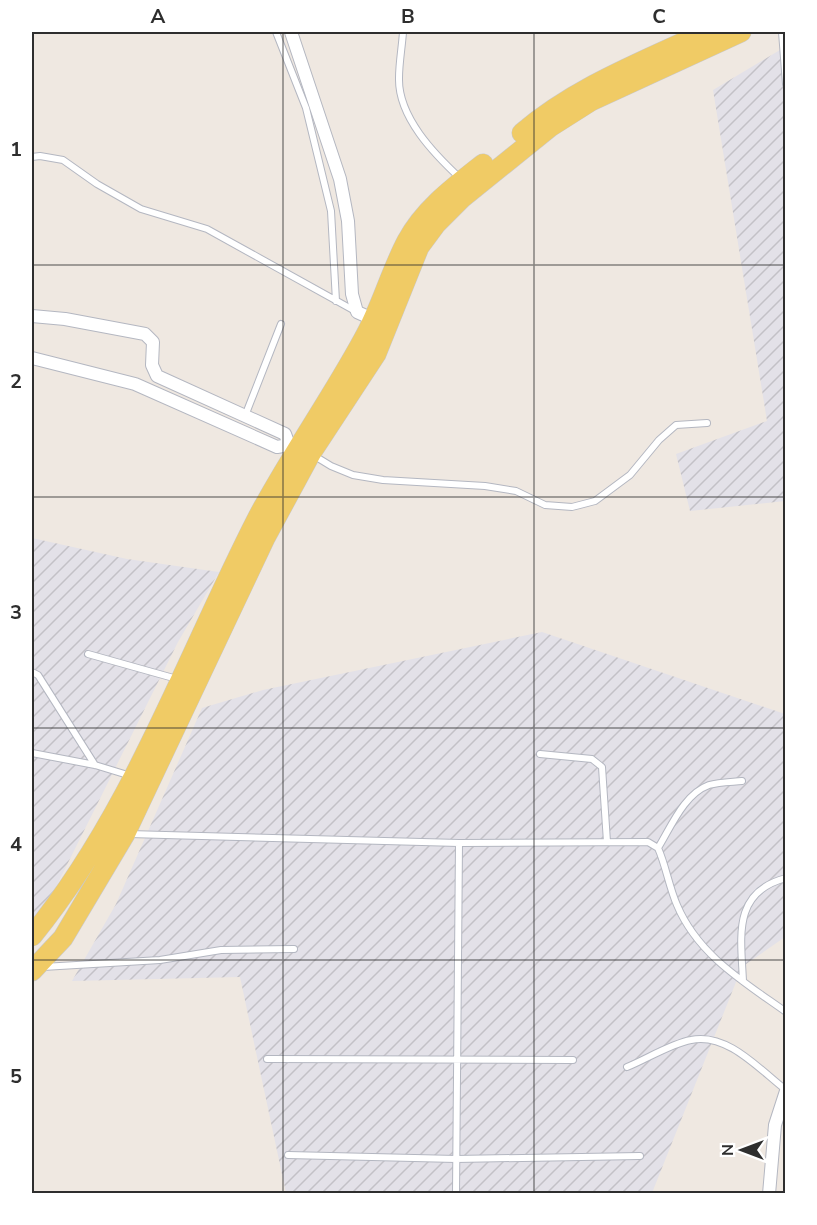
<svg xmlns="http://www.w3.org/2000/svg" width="817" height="1225" font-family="'Nunito Sans',sans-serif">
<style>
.industrial{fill:url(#industrial-furrows)}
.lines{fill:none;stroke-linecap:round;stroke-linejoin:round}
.service-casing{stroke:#b4b7c1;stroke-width:8}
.minor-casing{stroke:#b4b7c1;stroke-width:14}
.primary-casing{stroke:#c9c9c9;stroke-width:21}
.service{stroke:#fff;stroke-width:6}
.minor{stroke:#fff;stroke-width:12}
.primary{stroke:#f0cb65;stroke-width:20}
.grid{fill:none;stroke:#2e2e2e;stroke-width:1.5;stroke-opacity:0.55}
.neatline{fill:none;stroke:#2e2e2e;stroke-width:2}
.grid-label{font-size:20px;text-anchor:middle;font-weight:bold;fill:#2e2e2e}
</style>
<defs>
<pattern id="industrial-furrows" width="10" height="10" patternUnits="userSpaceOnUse" patternTransform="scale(1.5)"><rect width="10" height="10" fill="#e3e1e8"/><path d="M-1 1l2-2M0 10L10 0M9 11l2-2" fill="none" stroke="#c3c1c7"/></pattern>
</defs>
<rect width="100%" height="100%" fill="#efe8e1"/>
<!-- industrial -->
<path class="industrial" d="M785,47V501L690,511L676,454L767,421L713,90Z
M32,538L127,559L219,572L178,642L45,909L32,922Z
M542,632L785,714V937L742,967L652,1193H286L240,977L72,981L116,904L202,708L263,690Z"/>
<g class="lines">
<!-- service casing -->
<g class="service-casing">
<path id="service" d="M276,32L306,108L331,211L336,301
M403,32C402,47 399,63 399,78C398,117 434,154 461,179
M782,32L786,84
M32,157L40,156L63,160L97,184L141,209L207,229L355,311
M245,416L281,324
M313,455L331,466L353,475L383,480L485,486L516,491L545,505L572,507L595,501L630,475L659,440L676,425L707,423
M88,654L177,679
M32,672L38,675L95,765
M32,753L95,765L131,776
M540,754L592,759L602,767L607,842
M129,834L459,843L648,842L658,848C666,866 669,887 677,905C698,955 744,982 786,1012
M658,848C671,827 684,794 709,785C719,782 732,782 742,781
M43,967L160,960L221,950L294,949
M743,981C741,937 732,892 786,878
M267,1059L573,1060
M627,1067C647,1059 670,1044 691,1040C727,1032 760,1070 786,1090
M288,1155L456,1159L640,1156
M456,1194L459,843"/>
</g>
<!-- minor casing -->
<g class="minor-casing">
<path id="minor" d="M291,32L340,179L348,221L352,294L357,312L377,321
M32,316L65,319L145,334L153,342L152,365L157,376L285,434L289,445
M32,358L135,384L277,447L289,445L295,447
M769,1194L775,1125L786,1091"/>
</g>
<!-- primary casing -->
<g class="primary-casing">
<path id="primary" d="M522,133C576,87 642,62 706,32
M32,936C133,812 185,660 257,519C289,458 330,401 363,340C381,309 390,273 407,241C424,209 455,186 483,164
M32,971L63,938L125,834L265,538L311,453L376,354L419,247L436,224L462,198L550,127L591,101L741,32"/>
</g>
<!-- service -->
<use href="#service" class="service"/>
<!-- minor -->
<use href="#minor" class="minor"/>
<!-- primary -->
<use href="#primary" class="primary"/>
</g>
<!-- grid -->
<path class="grid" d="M283,32V1194M534,32V1194M32,265H786M32,497H786M32,728H786M32,960H786"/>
<!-- border -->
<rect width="817" height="1225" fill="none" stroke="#ffffff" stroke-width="66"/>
<!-- north arrow -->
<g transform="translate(742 1150) rotate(270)" stroke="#ffffff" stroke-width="4.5" paint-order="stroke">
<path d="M0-4.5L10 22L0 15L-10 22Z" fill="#2e2e2e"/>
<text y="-9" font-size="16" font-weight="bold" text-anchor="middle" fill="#2e2e2e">N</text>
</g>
<rect x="33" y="33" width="751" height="1159" class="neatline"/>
<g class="grid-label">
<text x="158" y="23">A</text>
<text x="408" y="23">B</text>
<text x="659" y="23">C</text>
<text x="16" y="156">1</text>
<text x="16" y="388">2</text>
<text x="16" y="619">3</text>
<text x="16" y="851">4</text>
<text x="16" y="1083">5</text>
</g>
</svg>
